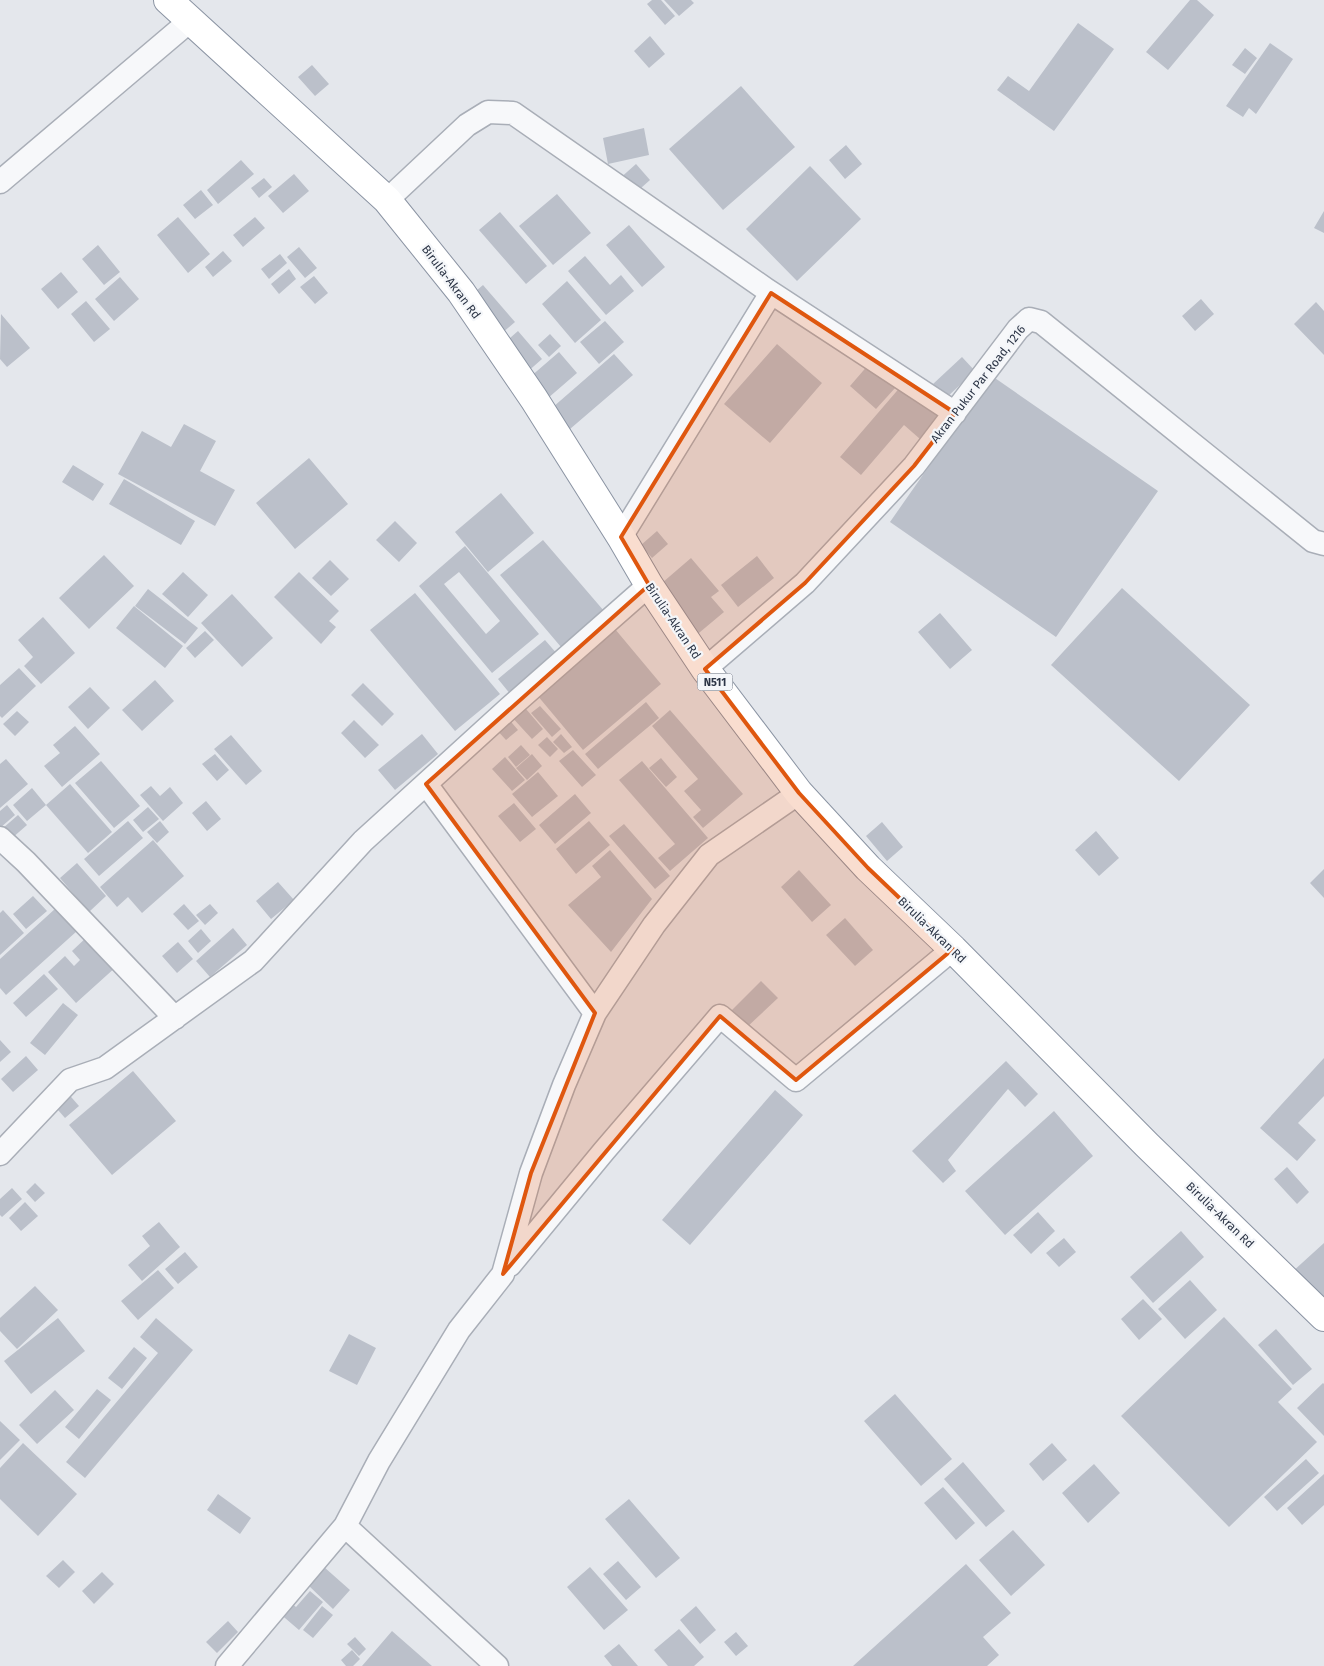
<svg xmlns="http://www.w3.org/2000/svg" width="1324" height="1666" font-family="'Fira Sans',sans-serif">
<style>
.building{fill:#bbc0ca;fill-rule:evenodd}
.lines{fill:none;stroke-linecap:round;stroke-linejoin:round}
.street-casing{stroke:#a9aeb7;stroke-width:25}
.highway-casing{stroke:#8b94a3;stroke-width:30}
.street{stroke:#f7f8fa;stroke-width:22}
.highway{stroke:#fff;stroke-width:28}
.marked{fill:#df570f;fill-opacity:0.2;stroke:#df570f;stroke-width:4;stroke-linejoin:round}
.labels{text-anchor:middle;stroke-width:4.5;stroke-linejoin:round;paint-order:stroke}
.shield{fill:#f4f6f9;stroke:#676e7b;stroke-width:1}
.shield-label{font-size:11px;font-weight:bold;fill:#2b3445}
.street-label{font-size:12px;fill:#2b3445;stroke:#f4f6f9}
</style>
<rect width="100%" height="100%" fill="#e4e7ec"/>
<!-- building -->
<path class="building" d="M652,0H661L675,16L665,25L647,4Z
M664,0H691L694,3L679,16Z
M1190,0H1197L1214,15L1168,70L1146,52Z
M1078,23L1114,49L1054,131L997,90L1008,76L1029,91Z
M650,36L665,54L649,68L634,51Z
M1270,43L1293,59L1256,114L1249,108L1243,117L1226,106Z
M1245,48L1257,58L1245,74L1232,65Z
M312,65L329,84L315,96L298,77Z
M741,86L795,147L723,210L669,149Z
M644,128L649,155L608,164L603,138Z
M846,145L862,164L845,179L829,160Z
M241,160L254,174L218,204L207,190Z
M636,164L650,180L632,196L618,180Z
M810,166L861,219L797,281L746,229Z
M294,174L309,191L283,213L268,196Z
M264,178L272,187L259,198L251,188Z
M201,190L213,205L195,219L183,205Z
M557,194L591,233L553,265L519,226Z
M1324,211V233L1314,228Z
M500,212L547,266L526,284L479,230Z
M178,217L210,254L188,273L157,235Z
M255,217L265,228L243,247L233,235Z
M629,225L665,267L642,287L606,245Z
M98,245L120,272L104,285L82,259Z
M299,247L317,268L305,278L287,257Z
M223,251L232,261L213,277L205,267Z
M280,254L287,263L269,279L261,269Z
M585,256L610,285L621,275L634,291L606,315L568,271Z
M289,269L296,279L279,294L271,284Z
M61,272L78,292L58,309L41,289Z
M314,276L328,293L315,304L300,287Z
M120,277L139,299L114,321L95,299Z
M567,281L601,320L575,343L542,304Z
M483,285L515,322L494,340L462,303Z
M1201,299L1214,314L1195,331L1182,316Z
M86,301L110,329L94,342L71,314Z
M1316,302L1324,311V355L1294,324Z
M1,314L30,348L7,367L0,359Z
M605,321L624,342L599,364L580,342Z
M518,331L542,359L517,381L493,353Z
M550,334L561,346L549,357L538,345Z
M777,344L822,383L770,443L724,404Z
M559,352L577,373L533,411L515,390Z
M614,354L633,375L563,435L545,414Z
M962,357L975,371L946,398L933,384Z
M869,364L896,387L876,409L850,386Z
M992,376L1158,491L1056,637L890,522Z
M902,385L939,417L920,439L904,425L861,475L840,457Z
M184,424L216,441L200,471L235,490L215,526L118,474L142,431L171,447Z
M309,458L348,504L295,549L256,503Z
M73,465L104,484L93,501L62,482Z
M124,479L195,521L181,545L109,504Z
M501,493L534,533L488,572L455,532Z
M395,521L417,543L399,562L376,540Z
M657,531L668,544L652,558L641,545Z
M543,540L604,611L561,647L500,575Z
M465,546L539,634L492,673L419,586ZM459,572L500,621L486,634L444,584Z
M104,555L134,586L89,629L59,598Z
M757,556L774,578L738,607L721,585Z
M691,558L719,591L711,597L724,612L681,648L641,601Z
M330,560L349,579L331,596L312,578Z
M183,572L208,595L188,617L162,594Z
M299,572L339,611L329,621L336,627L321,644L274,597Z
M1122,588L1250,705L1179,781L1051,665Z
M148,589L198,628L185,644L135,606Z
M415,593L500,694L455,731L370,630Z
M232,594L273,638L242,667L201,623Z
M134,606L183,646L165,668L116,628Z
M940,613L972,650L950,669L918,632Z
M43,617L75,653L41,684L24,666L33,657L18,640Z
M615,629L661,684L583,750L537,695Z
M205,631L214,640L195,658L186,648Z
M545,640L558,655L511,695L498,679Z
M19,668L36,686L2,718L0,716V685Z
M155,680L174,701L142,731L122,710Z
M363,683L394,714L382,726L351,695Z
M90,687L110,708L88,729L68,707Z
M646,702L659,718L598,769L585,754Z
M521,703L543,729L532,739L509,714Z
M540,706L561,729L552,737L531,713Z
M670,710L743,794L703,828L693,817L701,810L684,791L698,779L652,726Z
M17,711L29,722L15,736L3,724Z
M507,717L518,730L506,740L495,728Z
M354,720L379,745L365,758L341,733Z
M75,726L100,754L62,787L44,766L60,753L53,745Z
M422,734L438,754L395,790L378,770Z
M561,734L572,747L564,753L553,742Z
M231,735L262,771L246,785L214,749Z
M547,737L558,749L550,757L538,745Z
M521,745L530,755L516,767L508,757Z
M573,750L596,775L582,787L559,761Z
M215,754L229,770L217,781L202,764Z
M532,754L542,766L527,780L516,768Z
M505,757L525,780L512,791L492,769Z
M661,758L677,777L666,787L649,768Z
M6,759L28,784L0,808V764Z
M101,761L140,806L114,828L75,783Z
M642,761L708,838L670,871L658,858L675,844L619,780Z
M538,772L558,796L532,817L512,794Z
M70,784L112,832L88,853L46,805Z
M151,786L160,796L170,787L183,803L163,821L140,795Z
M32,788L46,805L27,821L13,805Z
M575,794L591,813L555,844L539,825Z
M206,801L221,819L207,831L192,813Z
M514,803L536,829L520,842L498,816Z
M7,805L15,815L0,828V811Z
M148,807L159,819L143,832L133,820Z
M18,815L27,825L11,839L2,829Z
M128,821L143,838L99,876L84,859Z
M160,821L169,832L157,843L147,832Z
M589,821L610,845L576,874L556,849Z
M882,822L903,847L887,861L866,836Z
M624,824L670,876L655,889L609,836Z
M1096,831L1119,858L1099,876L1075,850Z
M153,840L184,876L142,913L128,897L117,907L100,887Z
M610,850L652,899L611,952L568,905L601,877L592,866Z
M77,863L106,896L89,912L60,878Z
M1324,869V898L1310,883Z
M799,870L831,905L812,922L781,887Z
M278,882L294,900L271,919L256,901Z
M33,896L47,911L26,929L13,914Z
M184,904L199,921L188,930L173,914Z
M210,904L218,913L205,925L196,915Z
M56,908L77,931L6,995L0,988V959Z
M3,910L24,933L0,955V913Z
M845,918L873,950L855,966L826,935Z
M233,928L247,945L210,977L196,961Z
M201,929L211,941L198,953L188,941Z
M89,935L117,966L76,1003L48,972L65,956L74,966L80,960L72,951Z
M178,942L193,959L177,973L162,956Z
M44,974L58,989L26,1017L13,1003Z
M761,981L778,998L745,1029L729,1013Z
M63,1003L78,1015L45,1055L30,1043Z
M0,1040L11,1052L0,1062Z
M26,1056L38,1070L13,1092L1,1079Z
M1324,1058V1096L1298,1123L1316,1140L1297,1161L1260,1128Z
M1006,1061L1038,1094L1025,1107L1008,1089L948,1160L956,1171L943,1183L912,1151Z
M133,1071L176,1121L112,1175L69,1125Z
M65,1090L79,1106L65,1118L51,1102Z
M775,1090L803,1115L690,1245L662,1220Z
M1054,1111L1093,1156L1005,1235L965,1191Z
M1287,1167L1309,1192L1297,1204L1274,1179Z
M35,1183L45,1193L35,1202L26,1192Z
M12,1188L22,1199L2,1217L0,1215V1199Z
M25,1202L38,1216L21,1231L9,1218Z
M1038,1212L1055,1231L1031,1254L1013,1235Z
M159,1222L180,1247L142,1281L128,1265L150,1246L142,1236Z
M1181,1231L1204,1257L1153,1303L1130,1277Z
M1064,1238L1076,1252L1059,1267L1046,1253Z
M1324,1243V1310L1291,1273Z
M185,1252L198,1267L178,1284L165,1269Z
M158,1270L174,1288L138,1320L121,1301Z
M1190,1280L1217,1310L1185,1339L1158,1309Z
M35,1286L58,1310L17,1349L0,1331V1318Z
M1143,1299L1162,1319L1139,1340L1121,1319Z
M1224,1317L1292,1389L1278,1402L1317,1442L1229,1527L1121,1416Z
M58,1318L85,1351L31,1394L4,1361Z
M156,1318L193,1350L85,1478L66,1462L158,1353L140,1337Z
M1276,1329L1312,1369L1293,1385L1258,1345Z
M349,1334L376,1348L357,1385L329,1371Z
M134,1347L147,1358L122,1389L108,1378Z
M1323,1383L1324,1384V1436L1297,1408Z
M97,1389L111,1400L79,1439L65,1427Z
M55,1390L74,1410L37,1444L19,1425Z
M895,1394L952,1459L921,1486L864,1421Z
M0,1421L20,1440L0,1460Z
M23,1443L77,1494L38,1536L0,1499V1468Z
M1052,1443L1067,1460L1043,1481L1029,1464Z
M1306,1459L1319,1473L1277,1511L1264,1497Z
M963,1462L1005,1511L986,1527L944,1479Z
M1094,1464L1120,1493L1088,1523L1062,1493Z
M1324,1474V1505L1302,1525L1287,1508Z
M943,1487L975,1523L956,1540L924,1503Z
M218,1494L251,1518L240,1534L207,1510Z
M629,1499L680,1558L656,1578L605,1519Z
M1013,1530L1045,1565L1011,1596L979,1560Z
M63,1560L75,1572L59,1588L46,1576Z
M618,1561L641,1587L626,1600L603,1574Z
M966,1564L1011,1613L983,1637L999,1655L987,1666H853Z
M324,1567L350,1590L333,1609L308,1585Z
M590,1567L628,1610L604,1630L567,1587Z
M102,1572L114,1584L94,1604L82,1591Z
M310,1591L323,1602L299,1630L278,1612L288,1600L296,1607Z
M322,1606L333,1615L313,1638L303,1630Z
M696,1606L716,1630L700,1644L680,1620Z
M228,1621L238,1632L217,1653L206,1642Z
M679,1629L704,1657L694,1666H668L654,1650Z
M392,1631L432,1666H362Z
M736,1632L748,1646L736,1656L724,1642Z
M355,1637L366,1649L359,1656L347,1644Z
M619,1644L638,1666H612L604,1656Z
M352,1650L360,1659L353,1666H346L341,1660Z"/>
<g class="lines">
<!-- street casing -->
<g class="street-casing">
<path id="street" d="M0,182L191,20
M387,200L467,125L488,112L513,113L767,290L955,413
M621,537L771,293
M705,669L805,583L914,466L1018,329L1029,319L1041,322L1313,541L1324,544
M426,784L595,1013
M0,838L26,862L175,1018
M0,1154L70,1080L105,1068L253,961L363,841L508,709L649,585
M510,1265L604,1151L720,1016L796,1080L953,949
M345,1526L497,1666
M227,1666L345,1526L379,1461L459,1330L503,1274L531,1173L564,1085L595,1013L654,925L709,855L799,793"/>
</g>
<!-- highway casing -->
<g class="highway-casing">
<path id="highway" d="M168,0L387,200L461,292L534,399L621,537L649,585L705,669L799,793L868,868L953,949L1147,1145L1324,1317"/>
</g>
<!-- street -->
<use href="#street" class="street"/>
<!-- highway -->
<use href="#highway" class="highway"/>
</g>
<!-- marked area -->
<path class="marked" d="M771,293L955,413L914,466L805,583L705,669L799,793L868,868L953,949L796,1080L720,1016L503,1274L531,1173L595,1013L426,784L649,585L621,537Z"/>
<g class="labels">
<!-- shield labels -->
<rect class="shield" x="697.5" y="673.5" width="35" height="17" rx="4"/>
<g class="shield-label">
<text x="715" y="686">N511</text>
</g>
<!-- street labels -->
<g class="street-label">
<text transform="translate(451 282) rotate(53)" y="4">Birulia-Akran Rd</text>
<text transform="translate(978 384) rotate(-52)" y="4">Akran Pukur Par Road, 1216</text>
<text transform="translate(673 621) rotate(56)" y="4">Birulia-Akran Rd</text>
<text transform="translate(932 930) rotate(44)" y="4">Birulia-Akran Rd</text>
<text transform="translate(1220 1215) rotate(44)" y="4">Birulia-Akran Rd</text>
</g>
</g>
</svg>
